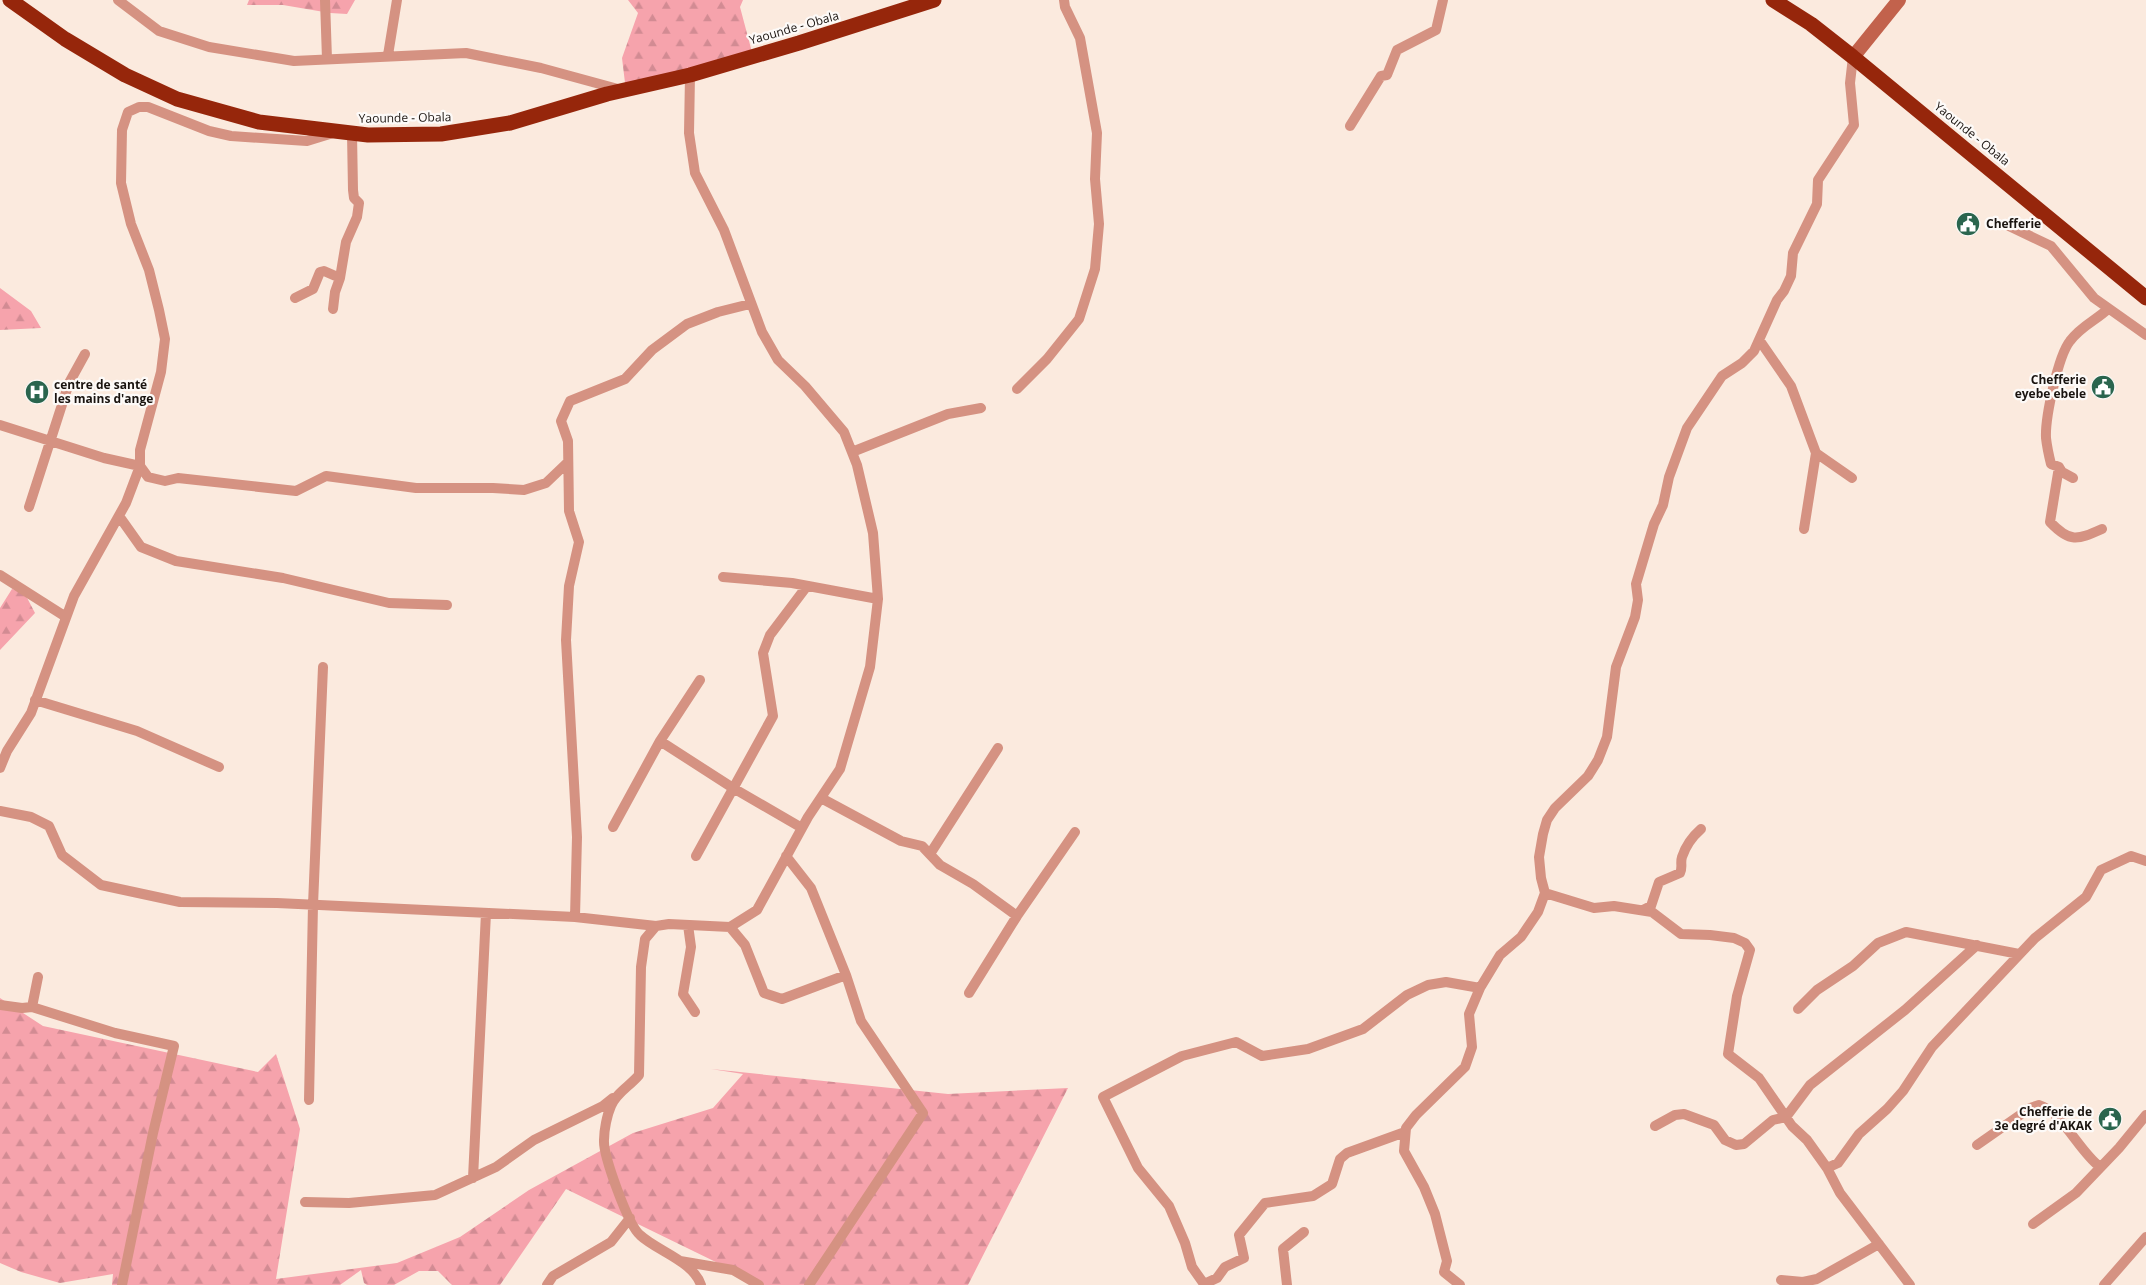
<svg xmlns="http://www.w3.org/2000/svg" width="2146" height="1285" font-family="'Open Sans',sans-serif">
<style>
.forest{fill:url(#forest-firs)}
.lines{fill:none;stroke-linecap:round;stroke-linejoin:round}
.street{stroke:#d59282;stroke-width:10}
.secondary{stroke:#c2624c;stroke-width:14}
.highway{stroke:#96260b;stroke-width:15}
.labels{text-anchor:middle;stroke-width:4.5;stroke-linejoin:round;paint-order:stroke}
.street-label{font-size:12px;fill:#1a1410;stroke:#fdfaf8}
.poi-label{font-size:12px;font-weight:bold;fill:#1a1410;stroke:#fdfaf8;text-anchor:start}
</style>
<defs>
<pattern id="forest-firs" width="22" height="20" patternUnits="userSpaceOnUse" patternTransform="scale(1.25)"><rect width="22" height="20" fill="#f6a3ac"/><path d="M5 1l3.5 6h-7zM16 11l3.5 6h-7z" fill="#d28b93"/></pattern>
</defs>
<rect width="100%" height="100%" fill="#fbeade"/>
<!-- forest -->
<path class="forest" d="M249,0H355L347,14L330,13L283,5H247Z
M628,0H743L740,7L753,56L626,91L622,58L638,13Z
M0,288L31,311L41,328L0,330Z
M12,589L24,592L35,613L0,650V608Z
M0,998L43,1026L258,1072L276,1054L300,1129L276,1279L397,1263L460,1237L529,1190L633,1133L713,1108L743,1074L711,1069L948,1094L1068,1088L968,1285H763L566,1189L500,1285H452L438,1271H419L394,1285H367L364,1283L361,1270L340,1285H112L113,1274L60,1283L21,1272L0,1263Z"/>
<g class="lines">
<!-- street -->
<path class="street" d="M118,0L159,31L209,47L294,61L466,53L541,68L618,89
M325,0L327,59
M388,55L397,0
M690,75L689,133L695,173L724,230L762,332L778,360L805,386L844,432L857,465L873,533L878,599L870,667L840,769L808,817L757,910L730,927L669,924L656,926L645,939L641,967L639,1075C630,1086 616,1093 611,1106C607,1115 604,1130 604,1140C603,1155 628,1225 640,1235C657,1251 693,1261 701,1285
M1350,126L1381,76L1387,75L1397,50L1436,30L1443,0
M2009,226L2051,246L2094,298L2146,335
M295,298L313,289L320,272L324,271L340,278L346,242L357,217L359,203L354,198L353,190L352,134
M333,309L335,292L340,278
M1760,341L1791,386L1816,453L1852,478
M1017,389L1047,359L1079,319L1095,269L1099,224L1095,179L1097,133L1080,38L1065,7L1064,0
M0,425L104,458L140,466L148,477L165,481L178,478L296,491L326,476L416,488H493L524,490L546,483L568,462
M852,452L948,414L981,408
M2059,467L2050,522C2070,543 2077,540 2102,529
M2073,478L2062,472L2059,467L2051,464C2049,456 2047,447 2046,438C2045,418 2058,356 2070,341C2081,326 2095,321 2108,309
M29,507L69,383L85,354
M119,516L141,547L176,561L283,578L389,603L447,605
M1804,529L1816,453
M0,575L66,617
M723,577L792,583L878,599
M35,700L137,731L219,767
M660,741L733,788L802,828
M0,768L7,751L31,713L74,596L126,503L140,466V450L161,372L165,339L159,310L149,270L131,224L121,183L122,130L128,112L139,107H148L209,131L231,136L307,141L333,133
M821,798L901,841L922,846L940,865L973,884L1017,916
M0,811L31,817L49,826L62,855L101,885L180,902L277,903L575,917L656,926
M613,827L660,741L700,680
M930,854L998,748
M696,856L773,716L763,653L770,635L807,586
M786,856L811,888L846,975L861,1021L923,1113L809,1285
M1545,893L1594,908L1614,906L1652,912L1681,934L1710,935L1734,938L1745,943L1750,950L1737,996L1728,1054L1759,1078L1792,1126L1807,1140L1827,1168L1838,1163L1859,1134L1887,1109L1903,1091L1932,1047L2035,938L2086,897L2101,870L2131,856L2146,861
M1643,910L1651,906L1659,882L1680,873C1683,867 1680,863 1682,857C1686,845 1693,836 1701,829
M575,917L577,837L566,640L569,586L579,542L569,511L568,441L561,421L570,401L625,379L652,350L687,324L718,312L750,304
M688,925L691,947L683,994L695,1012
M730,927L745,945L764,993L782,999L846,975
M969,993L1017,916L1075,832
M0,1005L22,1008L32,1007L38,977
M32,1007L115,1033L174,1046L153,1133L122,1285
M1798,1009L1817,990L1853,966L1878,943L1906,932L2019,954
M309,1100L313,905L323,667
M1655,1126L1675,1115L1684,1114L1714,1125L1725,1140L1736,1145L1744,1144L1773,1120L1786,1117L1810,1085L1905,1010L1977,945
M1405,1132L1347,1153L1340,1159L1332,1184L1313,1196L1265,1203L1239,1235L1244,1258L1225,1267L1217,1278L1204,1284L1192,1267L1185,1243L1169,1206L1138,1168L1103,1097L1182,1056L1236,1042L1262,1056L1308,1049L1363,1029L1407,995L1428,985L1446,982L1480,988
M1977,1145L2030,1108L2039,1105C2061,1111 2080,1152 2099,1166
M1827,1168L1840,1193L1910,1285
M473,1178L486,913
M305,1202L349,1203L435,1195L496,1167L534,1140L603,1106L613,1098
M2033,1224L2076,1193L2119,1148L2146,1115
M680,1261L733,1270L759,1285
M1781,1280L1803,1282L1817,1279L1879,1244
M547,1285L553,1276L611,1242L630,1218
M1287,1285L1283,1249L1304,1232
M1460,1285L1444,1272L1447,1261L1435,1214L1424,1187L1404,1151L1406,1128L1416,1115L1465,1067L1472,1047L1469,1014L1480,988L1500,955L1521,937L1538,912L1545,893L1541,878L1539,857L1543,834L1547,820L1555,808L1588,776L1598,760L1607,737L1616,667L1635,617L1638,600L1636,584L1654,524L1663,505L1669,477L1687,428L1722,376L1742,363L1754,351L1777,300L1784,291L1791,276L1793,253L1817,204L1818,180L1854,125L1850,83L1853,57
M2104,1285L2146,1237"/>
<!-- secondary -->
<path class="secondary" d="M1853,57L1899,0"/>
<!-- highway -->
<path class="highway" d="M10,0L65,39L125,75L177,99L259,122L368,135L441,134L510,123L607,94L690,75L799,43L934,0
M1773,0L1811,24L1853,57L2146,298"/>
</g>
<!-- icons -->
<defs>
<g id="civic-disc" transform="scale(1.25)"><circle r="9.5" fill="#2a654e" stroke="#fdfaf8"/><path d="M-.6-6.5H3V-4.5H.6V-3L4-1V1h2V6H-6V1h2V-1L-.6-3ZM-1.2 2.5V6h2.4V2.5Z" fill="#fff"/></g>
<g id="hospital-disc" transform="scale(1.25)"><circle r="9.5" fill="#2a654e" stroke="#fdfaf8"/><path d="M-5-5h3v3.5h4V-5h3V5h-3V1.5h-4V5h-3Z" fill="#fff"/></g>
</defs>
<g fill-rule="evenodd">
<use href="#civic-disc" x="1968" y="224"/>
<use href="#civic-disc" x="2103" y="387"/>
<use href="#hospital-disc" x="37" y="392"/>
<use href="#civic-disc" x="2110" y="1119"/>
</g>
<g class="labels">
<!-- street labels -->
<g class="street-label">
<text transform="translate(794 28) rotate(-16)" y="4">Yaounde - Obala</text>
<text transform="translate(405 118) rotate(-1)" y="4">Yaounde - Obala</text>
<text transform="translate(1972 134) rotate(39)" y="4">Yaounde - Obala</text>
</g>
<!-- poi labels -->
<g class="poi-label">
<text x="1986" y="228">Chefferie</text>
<text x="2086" y="384" text-anchor="end">Chefferie<tspan x="2086" dy="14">eyebe ebele</tspan></text>
<text x="54" y="389">centre de santé<tspan x="54" dy="14">les mains d'ange</tspan></text>
<text x="2092" y="1116" text-anchor="end">Chefferie de<tspan x="2092" dy="14">3e degré d'AKAK</tspan></text>
</g>
</g>
</svg>
